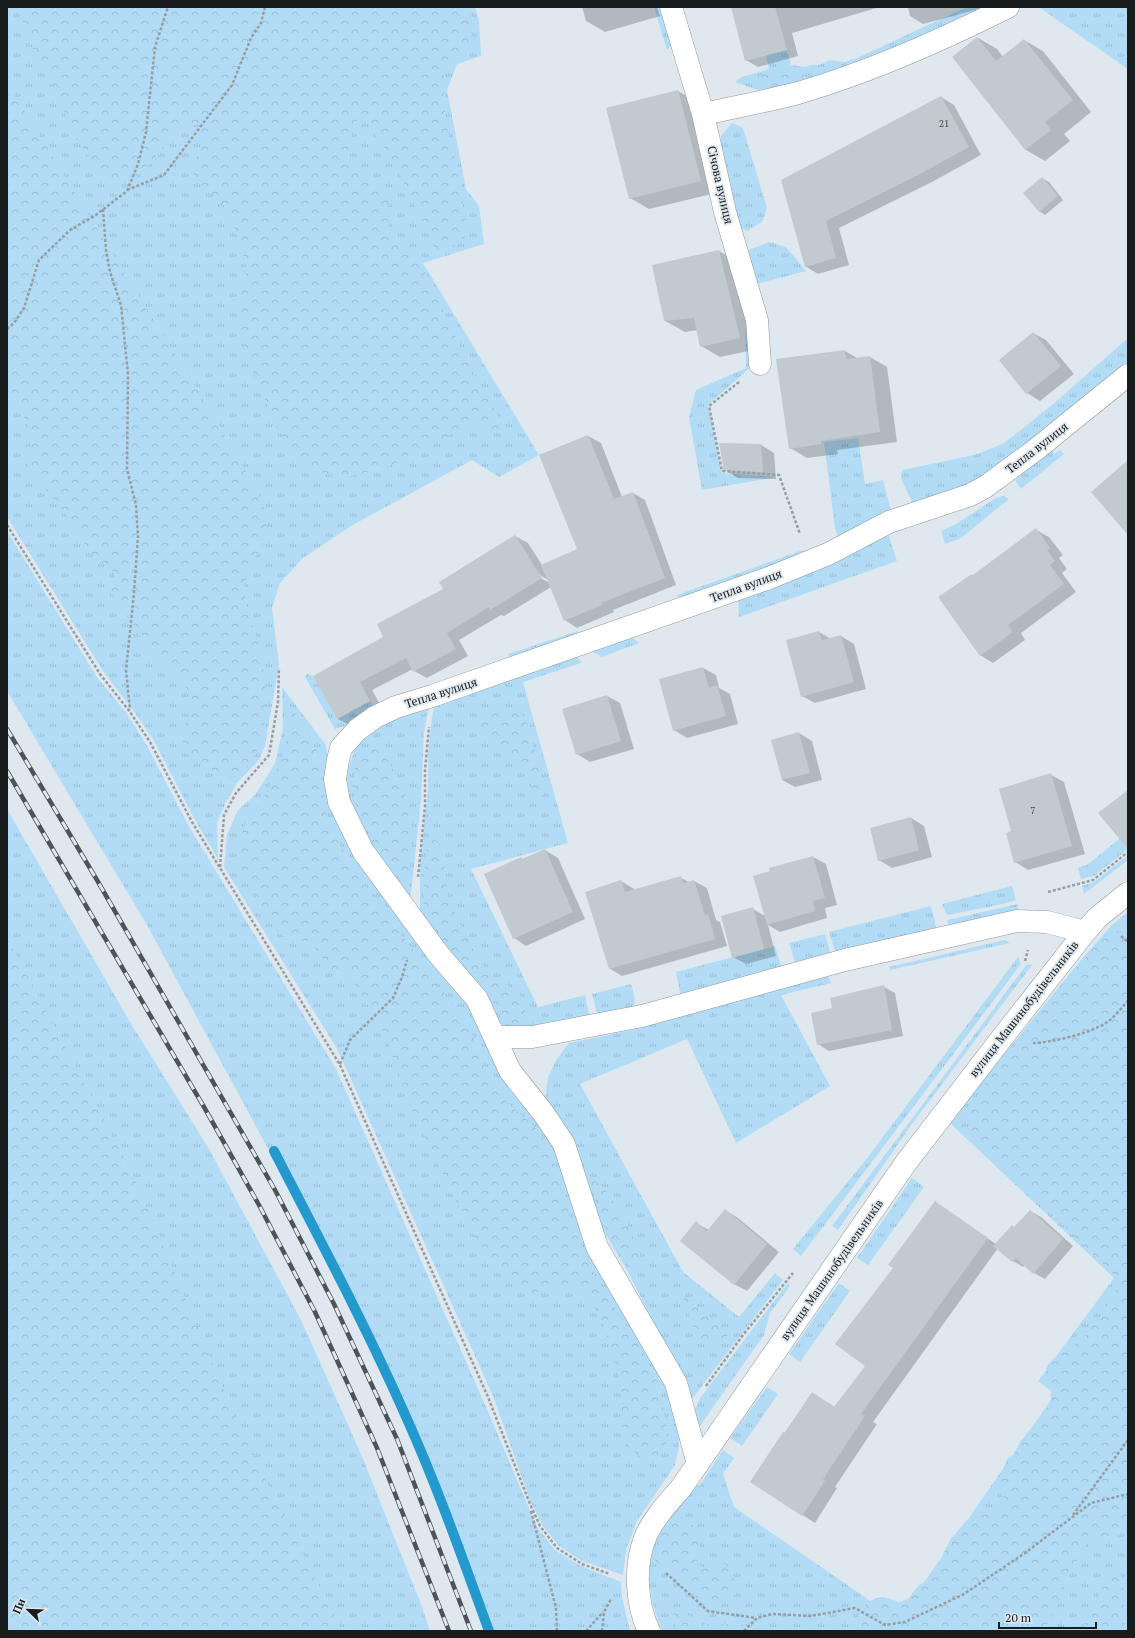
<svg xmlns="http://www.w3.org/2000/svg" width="1135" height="1638" font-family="'PT Serif',serif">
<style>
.grass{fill:url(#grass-tufts)}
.forest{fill:url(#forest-crowns)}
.shadow{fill:#0003;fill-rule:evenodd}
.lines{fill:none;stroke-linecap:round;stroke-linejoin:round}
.stream{stroke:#2499cd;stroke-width:10}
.building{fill:#c1cacf}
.minor-casing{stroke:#8e979c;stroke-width:23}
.path{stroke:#979ea3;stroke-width:2.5;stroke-dasharray:3 2;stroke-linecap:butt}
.minor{stroke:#fff;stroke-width:22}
.rail-casing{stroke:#4e5355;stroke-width:4.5}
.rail{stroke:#dfe8ee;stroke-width:3;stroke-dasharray:9;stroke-linecap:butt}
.labels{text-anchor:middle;stroke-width:3.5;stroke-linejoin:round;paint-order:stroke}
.number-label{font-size:10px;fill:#42484a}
.street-label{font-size:12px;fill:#181c1d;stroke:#dfe8ee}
</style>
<defs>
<pattern id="grass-tufts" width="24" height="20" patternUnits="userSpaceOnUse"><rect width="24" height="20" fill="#b2dcf5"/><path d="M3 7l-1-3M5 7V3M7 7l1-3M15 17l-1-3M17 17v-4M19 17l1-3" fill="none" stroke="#98bcd2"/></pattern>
<pattern id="forest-crowns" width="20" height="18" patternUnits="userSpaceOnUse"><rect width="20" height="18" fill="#b2dcf5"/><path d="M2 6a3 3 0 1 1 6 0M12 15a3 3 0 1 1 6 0" fill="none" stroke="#98bcd2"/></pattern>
</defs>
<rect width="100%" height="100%" fill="#dfe8ee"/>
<!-- grass -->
<path class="grass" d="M7,7H475L479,21L481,56L457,64L447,90L466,189L479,206L484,244L423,263L539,455L499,477L472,460L351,526L303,558L280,583L272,608L279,664L265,746L259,760L237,783L225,804L217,823L218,859L195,820L153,739L132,709L103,671L7,517Z
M654,7H665L675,42L667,50Z
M967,7H987L867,64L782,88L757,90L735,82L742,77L769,69L766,55L787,50L791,65L806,67L810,65H819L830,60L845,62L857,58Z
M1037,7H1128V69L1040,8Z
M732,123L743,128L767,208L762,222L747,231L738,227L720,146L721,136Z
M769,242L786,247L806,271L756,284L748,250Z
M750,327L752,366L708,405L722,473L777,477L702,490L689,417L696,390L746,368L745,329Z
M1128,338V366L974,483L913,505L901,478L902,470L974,455L1003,444L1052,405Z
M858,438L865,484L883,480L891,511L877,515L838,537L835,528L824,442Z
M1052,450L1054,454L1060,450L1064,454L1021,489L1015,480Z
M1004,496L1009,499L961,538L945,544L941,531L956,524L996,498Z
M7,531L97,677L127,714L146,744L188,825L336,1069L483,1400L537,1527L555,1550L579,1565L621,1582L622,1597L630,1631H485L410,1432L346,1293L147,925L7,691Z
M888,533L897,561L739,617L738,599Z
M803,550L805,553L680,601L677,595Z
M578,631L579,638L511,661L508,654Z
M630,636L639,643L602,657L590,650Z
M577,655L581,663L523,682L568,843L471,869L538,1007L585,995L590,1019L507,1031L496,1018L420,915V860L428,791V753L432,717L435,704Z
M307,674L313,676L337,719L370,701L380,715L335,729L305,677Z
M282,687L326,745L335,816L462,994L545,1126L564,1170L583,1241L605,1281L671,1385L680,1424L679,1446L675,1465L637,1521L626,1550L623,1575L582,1561L559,1546L542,1525L531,1503L493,1396L345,1066L336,1047L224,867L227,835L238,810L255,795L275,764L283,728Z
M429,706L424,733L421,801L410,902L357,824L345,791L349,766L356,747L374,731L398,717Z
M7,809L130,1022L209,1149L301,1320L361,1454L422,1607L430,1631H7Z
M1128,832V849L1094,876L1081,879L1078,868L1087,865Z
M1128,855V860L1084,894L1082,886L1094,882Z
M1012,886L1016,900L1003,904L947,915L942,904Z
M1018,904V912L949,928L947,920Z
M931,906L937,931L836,954L829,932Z
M1128,912V1631H662C648,1596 642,1562 662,1528C671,1512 684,1498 695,1484L699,1486L723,1450L734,1458L723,1474L734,1507L898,1620L1055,1394L1038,1381L1114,1278L949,1122L1081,960L1112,925Z
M825,934L831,955L796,965L789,943Z
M1005,940L1010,943L890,970L889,967Z
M775,946L782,969L681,997L676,972Z
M1018,957L1021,964L801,1256L793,1249L868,1157Z
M1027,964L1032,965L912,1124L838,1230L832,1226Z
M825,975L829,978L831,983L781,995L830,1086L736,1143L687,1039L580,1084L683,1272L739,1317L775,1273L783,1280L689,1403L674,1363L627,1270L603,1230L575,1141L562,1120L545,1099L548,1077L556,1060L569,1043L637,1029Z
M631,984C634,993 636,1000 633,1009L598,1017L592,994Z
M912,1178L924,1187L868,1265L857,1258Z
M788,1283L790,1286L770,1313L764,1335L697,1430L693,1414L700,1398Z
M839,1283L850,1291L800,1362L789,1354Z
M767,1387L778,1394L742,1446L730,1438Z"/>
<!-- forest -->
<path class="forest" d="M14,7H469C471,18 475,37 468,47C462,55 451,60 444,68L443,80L446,126L463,186V205L469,233L455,246L438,253L393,160L371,130L365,114L356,121L348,147L351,166L375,185L392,189L390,202L385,212L392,236L408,246L428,277L462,351L497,414L501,425V432H496L481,426L472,425L459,429L408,458L379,470L342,478L317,471L300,458L289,447L277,427L248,360L241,337L237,313L239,296L247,269L228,209L194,178V162L203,145L200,125H183L138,177L116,181L92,163L70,127L55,87L37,58L19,13Z
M785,57L791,69L810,70L811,71C796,84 772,92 754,82C757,74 770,73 778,70Z
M7,83L219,425C231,445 242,464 252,483C258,493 264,503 266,514C275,546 243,559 245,593C245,610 254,626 258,642C267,673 271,724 256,753C252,760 244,772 237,776C226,780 189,761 185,750C184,745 181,737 182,732C183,726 188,721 189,715C190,708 189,699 189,691L172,670L148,650L135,627L111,593L115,574L90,552L70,520L27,465L32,433L7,384Z
M289,707L297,716L317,751L323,775L325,808L327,818L340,845L366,885L468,1026C472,1034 477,1042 480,1051C485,1064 488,1079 496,1090C511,1110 535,1122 547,1143C554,1154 555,1167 558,1179C565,1206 576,1233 587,1259C605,1300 638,1335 655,1377C660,1386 661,1397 663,1407C667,1425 674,1451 651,1458C637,1462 624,1441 622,1429C619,1416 622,1403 621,1390C617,1364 600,1293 571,1288L528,1293L523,1291L507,1278L475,1237L457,1203L420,1128L410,1106L388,1042L381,1026L348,974L331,969L309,941L288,940L278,932L245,879L240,860V840L244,827L265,795L281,762L287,737Z
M507,708L517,709L524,717L530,731L543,786L544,796L542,798C528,794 532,773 523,764C520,761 514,759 510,757C500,752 484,742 483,729C481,713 495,712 507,708Z
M370,747L382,751C393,768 405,788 409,808C415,830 411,854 409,877L406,881L399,879L393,874C369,841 347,811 355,768C357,758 360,750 370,747Z
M433,840H436C447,853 444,868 446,883C447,894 451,905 456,915C463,931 478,960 489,974C498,984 515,985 521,997C529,1010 526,1034 506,1023L487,993L429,924C428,921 426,918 425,915C422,902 424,854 429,842Z
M1128,928V1523C1116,1543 1110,1539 1089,1539L1077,1560L1044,1631H852C857,1618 865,1598 882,1597C887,1597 895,1601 900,1602L908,1599L918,1586L926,1581L940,1561L950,1540L966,1521L975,1513L984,1509L1003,1512L1006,1508V1500L1001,1494L999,1484L1000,1476L1008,1458L1014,1455L1020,1442L1051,1404V1390L1046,1376V1368C1056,1352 1068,1351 1080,1341C1090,1331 1115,1297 1119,1284L1113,1274L975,1137C960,1118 973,1102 984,1085L1086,956C1098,942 1110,933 1128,928Z
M7,937L134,1177L246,1441L342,1631H7Z
M593,1180C613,1192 638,1239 642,1263V1267L639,1268H632L626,1263L606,1231L591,1187V1181Z
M686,1297L719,1324L727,1335L726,1338C719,1340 710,1342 704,1340C694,1335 687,1308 684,1298Z
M680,1516C692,1524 703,1530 699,1546C698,1553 696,1558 698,1565C708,1570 711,1568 720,1563L730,1567C733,1573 737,1584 736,1591C736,1594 733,1596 730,1598C720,1608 704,1608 695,1596C691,1592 692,1584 690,1579C681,1572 662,1570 656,1562C649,1553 663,1525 671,1519C674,1518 678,1517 680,1516Z
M1118,1566C1125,1583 1125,1612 1124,1631H1082L1108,1576Z
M677,1612H683C690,1616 697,1622 706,1624C723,1628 739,1617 755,1631H678L673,1621V1615Z"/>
<!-- shadow -->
<path class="shadow" d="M582,7H657L660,16L605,32L586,21Z
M732,7H880L792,33L798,56L758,67L746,60Z
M908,7H979V9L923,24L910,16Z
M978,38L997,49L1003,57L1024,40L1043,51L1091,112L1064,134L1070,141L1045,161L1026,150L953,57Z
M678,91L697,102L720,192L649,209L630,198Z
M941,97L954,105L981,155L932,182L839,228L849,265L818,274L805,266L782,180Z
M1042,178L1049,182L1063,200L1045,215L1039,211Z
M719,251L738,262L758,349L720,357L701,346L698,330L685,332L665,321Z
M1033,333L1046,340L1074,374L1040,401L1027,393Z
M845,351L859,359L870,357L887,367L897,442L837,450L838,454L807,458L790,448Z
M588,436L601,443L622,497L633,493L645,500L676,585L613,610L614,612L577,628L565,620L551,587L504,616L501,615L459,640L468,656L427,678L414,671L413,669L372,690L382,708L351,726L338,719L385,637L445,589L515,536L528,543L542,565L578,550ZM538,574L548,580V582L537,576Z
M761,445L774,453L776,479L738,478L725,470Z
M1036,530L1049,537L1063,555L1059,558L1067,569L1062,573L1076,592L1021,633L1025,640L993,663L980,655L974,576Z
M819,632L831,639L841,636L854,644L866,689L815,703L802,696Z
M703,668L716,675L719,688L730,694L738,724L687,738L674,730Z
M607,696L620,703L634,749L590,762L577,754Z
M799,733L812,741L822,780L795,787L782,780Z
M1051,775L1064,782L1085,854L1028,870L1015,862L1012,832Z
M911,818L924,826L932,857L892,868L879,860Z
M545,850L558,858L585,919L526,946L514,938L521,858L524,860Z
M813,857L826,864L837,905L825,908L827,918L780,932L768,925L776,956L746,964L733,957L753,909L765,916Z
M681,878L689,882L694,881L707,888L716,920L720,922L727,946L622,976L609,968L621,881L634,889L635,891Z
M884,987L895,993L903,1036L829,1051L818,1044L833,1009Z
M935,1202L996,1244L1015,1228L1030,1211L1041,1217L1073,1246L1045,1279L1034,1273L1025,1265L1023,1267L1013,1261L998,1248L873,1422L877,1424L835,1487L837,1488L815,1523L751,1482L812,1393L835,1407L866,1366L894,1268Z
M725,1210L738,1218L779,1252L747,1291L734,1284L696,1223L709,1230Z"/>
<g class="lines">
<!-- stream -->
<path class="stream" d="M274,1151C320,1240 367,1328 407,1419C438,1488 463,1560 489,1631"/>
</g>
<!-- building -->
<path class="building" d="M731,7H775L787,50L745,61Z
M977,37L996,61L1024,39L1073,100L1045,122L1051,130L1025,150L952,57Z
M678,90L701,181L629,199L606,108Z
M941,96L969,147L918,175L826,221L836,258L805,267L781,180Z
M1042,177L1058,196L1039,212L1023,193Z
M719,250L740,338L700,347L694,318L664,321L652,265Z
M1033,332L1061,366L1026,394L999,360Z
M845,350L846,359L870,356L880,432L821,441V444L789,449L776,359Z
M588,435L614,499L633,492L665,578L601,603L602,605L564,621L541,565L577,549L539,455Z
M719,443L761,444L763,472L724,471Z
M1128,460V535L1091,492Z
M1036,528L1050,548L1047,550L1055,561L1050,565L1064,584L1008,625L1013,632L980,656L938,597L972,574L973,575Z
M515,535L542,578L490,610L489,607L447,633L456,649L413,672L406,658L360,682L370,701L337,719L313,676L383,637L377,624L443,589L439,582Z
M819,631L822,640L841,635L854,682L801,697L786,640Z
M703,667L709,688L717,685L726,716L673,731L659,679Z
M607,695L621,741L576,755L562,709Z
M799,732L810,773L782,780L771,740Z
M1051,773L1072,846L1014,863L1006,833L1011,831L999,789Z
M1128,790V849L1098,813Z
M911,817L919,850L878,861L870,828Z
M545,849L573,912L513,939L484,874L521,857L522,859Z
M813,856L825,898L813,901L815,911L767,925L753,876L770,871L769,868Z
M681,876L683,883L694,880L705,915L708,914L715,939L609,969L585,892L621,880L625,892Z
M753,907L764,949L732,958L721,916Z
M884,985L892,1030L817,1045L811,1013L832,1008L830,998Z
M935,1201L988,1238L861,1414L865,1416L823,1479L825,1481L802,1516L750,1482L783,1432L785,1433L812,1392L834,1407L865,1366L835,1344L893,1268L888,1265Z
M725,1209L767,1244L734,1285L680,1241L696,1221L707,1231Z
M1030,1210L1063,1239L1033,1274L1016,1258L1012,1262L993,1246L1012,1225L1014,1227Z"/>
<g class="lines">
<!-- minor casing -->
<g class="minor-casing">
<path id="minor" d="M671,7L703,114L725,212L757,320L760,364
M703,114C735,107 767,101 798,93C871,72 940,41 1008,7
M495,1037H532L642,1016L845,960L1017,921L1047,922L1085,932
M698,1464L676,1383L597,1247L564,1144L544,1114L510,1071L477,999L439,955L363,851L339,802L335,779L338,760L341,748L357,730L375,717L396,707L432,696L769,578L828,554L889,522L970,495L985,487L1034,451L1128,375
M649,1631C636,1604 634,1566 645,1538C652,1520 668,1503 681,1488L905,1164L1005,1034L1085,932L1097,918L1128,893"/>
</g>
<!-- path -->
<path class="path" d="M127,190L164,175L232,85L251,38L261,23L265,7
M103,209L106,250L110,272L121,305L128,374L127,469L136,505L138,537L134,593L126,670L130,710
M7,329L14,323L24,308L39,260L70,230L96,215L127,191L138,164L146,132L155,47L168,7
M739,382L709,406L722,471L779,475L800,534
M7,525L100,674L130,712L150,742L192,822L340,1065L488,1397L530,1504L540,1526L557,1548L582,1564L610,1574
M220,867L224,815L236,793L269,755L278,702L279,668
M418,877L425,806V770L429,727
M1048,892L1093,880L1128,852
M1121,936L1128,942
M1025,961L1028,950
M1033,1043C1050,1043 1091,1033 1106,1023C1114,1018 1121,1008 1128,1001
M340,1064L350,1040L393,998L402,977L407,960
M706,1386L743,1335L793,1273
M531,1511L556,1608L557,1631
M1073,1515L1128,1440
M666,1573L708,1611L756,1618
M586,1631L603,1612
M602,1631L604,1612L611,1599
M744,1631L757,1618L772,1614L811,1616L855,1608L885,1625L905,1622L964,1594L1025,1553L1091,1503L1128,1494"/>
<!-- minor -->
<use href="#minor" class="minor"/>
<!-- rail casing -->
<g class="rail-casing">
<path id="rail" d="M7,729L97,880L275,1190L334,1304L397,1439L471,1631
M7,771L204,1107L259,1205L315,1312L377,1448L449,1631"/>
</g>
<!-- rail -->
<use href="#rail" class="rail"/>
</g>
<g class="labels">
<!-- number labels -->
<g class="number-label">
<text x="944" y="127">21</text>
<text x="1033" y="814">7</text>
</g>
<!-- street labels -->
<g class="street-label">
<text transform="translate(720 185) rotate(77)" y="4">Січова вулиця</text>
<text transform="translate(1037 448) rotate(-38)" y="4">Тепла вулиця</text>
<text transform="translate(746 586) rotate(-20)" y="4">Тепла вулиця</text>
<text transform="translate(441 693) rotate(-18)" y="4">Тепла вулиця</text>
<text transform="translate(1024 1009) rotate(-52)" y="4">вулиця Машинобудівельників</text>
<text transform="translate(832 1270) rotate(-55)" y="4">вулиця Машинобудівельників</text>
</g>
</g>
<!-- border -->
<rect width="1135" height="1638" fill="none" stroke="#181c1d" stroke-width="16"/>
<!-- north arrow -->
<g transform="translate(28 1610) rotate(293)" stroke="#dfe8ee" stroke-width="3" paint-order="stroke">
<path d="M0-3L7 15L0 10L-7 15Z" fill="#181c1d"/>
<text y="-6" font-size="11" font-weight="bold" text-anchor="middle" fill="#181c1d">Пн</text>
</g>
<!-- scale -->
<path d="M999 1622v6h97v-6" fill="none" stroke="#181c1d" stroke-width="2"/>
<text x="1005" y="1622" font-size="12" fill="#181c1d" stroke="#dfe8ee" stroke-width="3" paint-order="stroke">20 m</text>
</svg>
